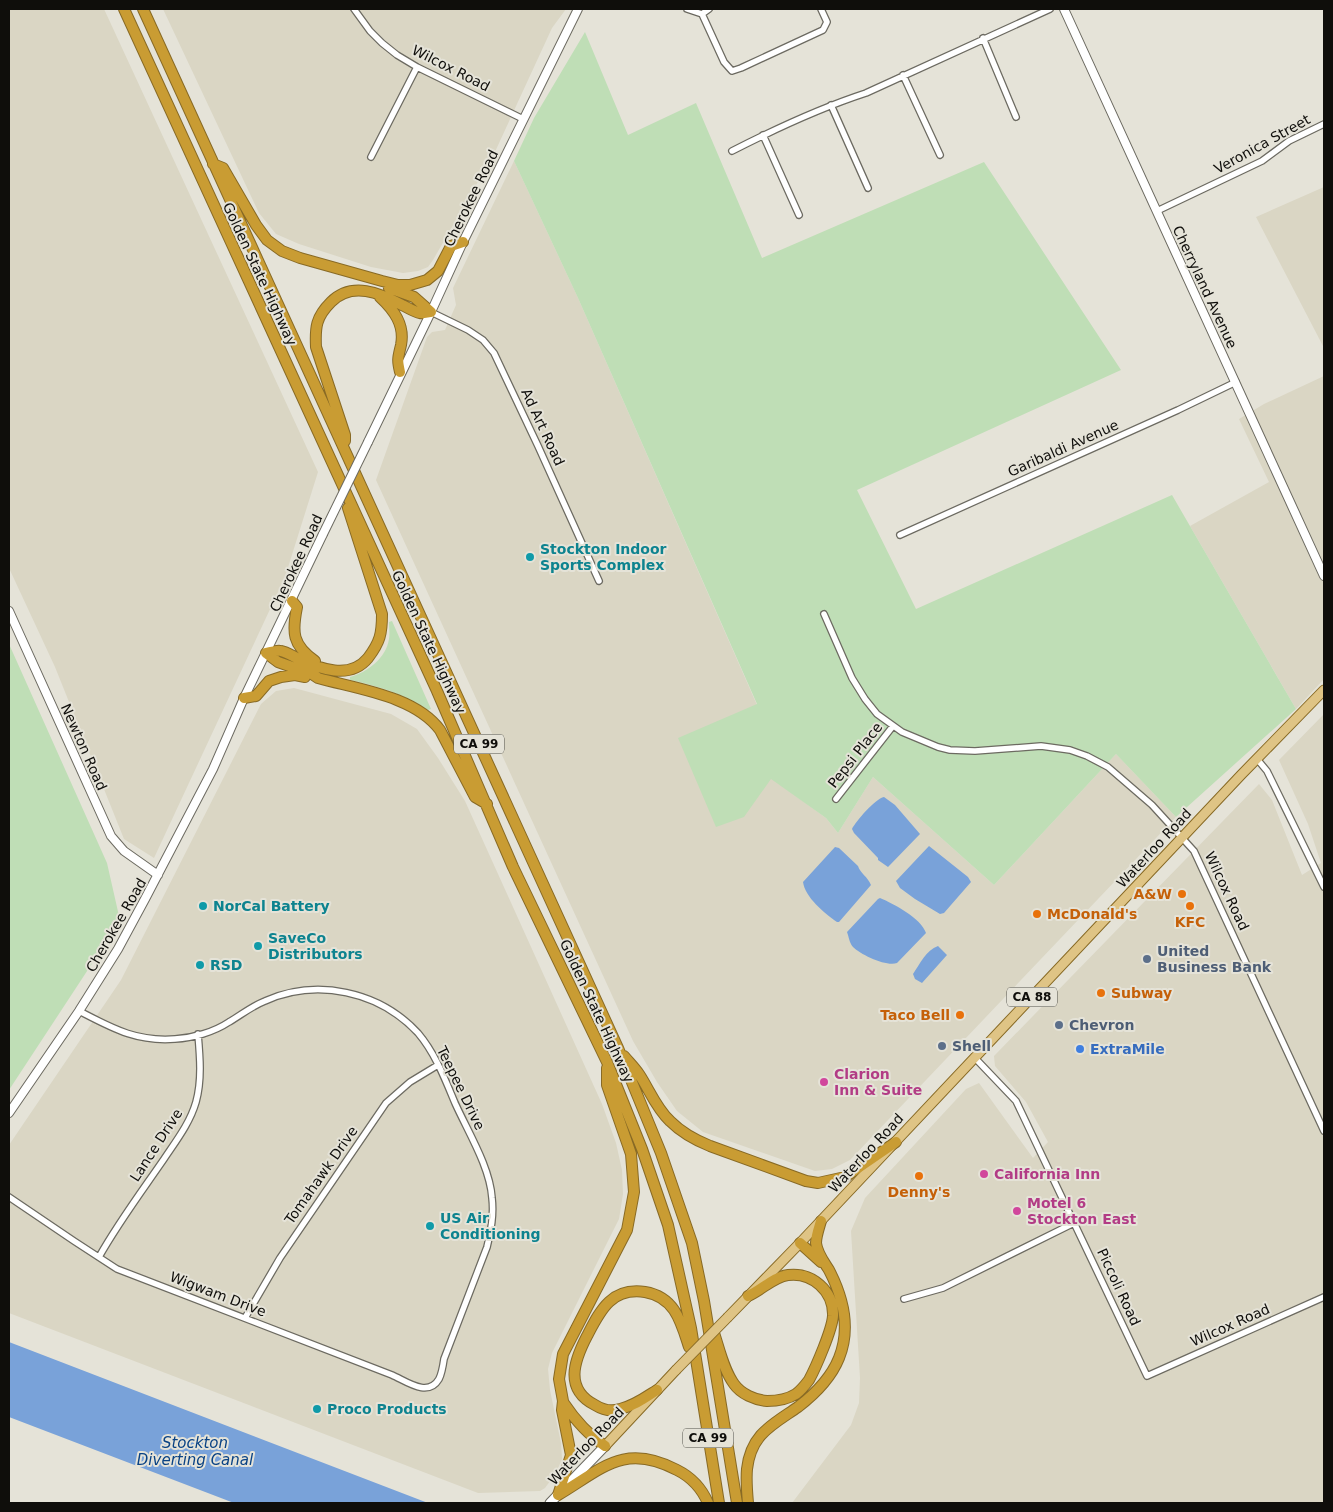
<svg xmlns="http://www.w3.org/2000/svg" width="1333" height="1512" font-family="'DejaVu Sans',sans-serif">
<style>
.built{fill:#dad6c4}
.green{fill:#bfdeb6}
.water{fill:#79a2d9}
.lines{fill:none;stroke-linecap:round;stroke-linejoin:round}
.minor-casing{stroke:#6c6a61;stroke-width:8}
.tertiary-casing{stroke:#6c6a61;stroke-width:10}
.secondary-casing{stroke:#6c6a61;stroke-width:11}
.primary-casing{stroke:#886a25;stroke-width:11}
.motorway-casing{stroke:#886a25;stroke-width:12}
.minor{stroke:#fff;stroke-width:5.5}
.tertiary{stroke:#fff;stroke-width:8}
.secondary{stroke:#fff;stroke-width:9}
.primary{stroke:#dfc485;stroke-width:9}
.motorway{stroke:#c99c33;stroke-width:10}
.tertiary-bridge-casing{stroke:#6c6a61;stroke-width:10;stroke-linecap:butt}
.primary-bridge-casing{stroke:#886a25;stroke-width:11;stroke-linecap:butt}
.tertiary-bridge{stroke:#fff;stroke-width:8}
.primary-bridge{stroke:#dfc485;stroke-width:9}
.culture-dot{fill:#0f9aa8;stroke:#e5e3d8;stroke-width:2}
.food-dot{fill:#e8710a;stroke:#e5e3d8;stroke-width:2}
.service-dot{fill:#5c6f8a;stroke:#e5e3d8;stroke-width:2}
.shop-dot{fill:#3f7fe0;stroke:#e5e3d8;stroke-width:2}
.hotel-dot{fill:#d1479c;stroke:#e5e3d8;stroke-width:2}
.labels{text-anchor:middle;stroke-width:4;stroke-linejoin:round;paint-order:stroke}
.shield{fill:#e5e3d8;stroke:#4f4e48;stroke-width:1}
.shield-label{font-size:12px;font-weight:bold;fill:#0f0e0b}
.street-label{font-size:14px;fill:#0f0e0b;stroke:#e5e3d8}
.culture-label{font-size:14px;font-weight:bold;fill:#0d838f;stroke:#e5e3d8;text-anchor:start}
.food-label{font-size:14px;font-weight:bold;fill:#c56008;stroke:#e5e3d8;text-anchor:end}
.service-label{font-size:14px;font-weight:bold;fill:#4e5e75;stroke:#e5e3d8;text-anchor:start}
.shop-label{font-size:14px;font-weight:bold;fill:#366cbe;stroke:#e5e3d8;text-anchor:start}
.hotel-label{font-size:14px;font-weight:bold;fill:#b23c85;stroke:#e5e3d8;text-anchor:start}
.water-label{font-size:15px;font-style:italic;fill:#094284;stroke:#e5e3d8}
</style>
<rect width="100%" height="100%" fill="#e5e3d8"/>
<!-- built -->
<path class="built" d="M9,9H104L318,472L285,577L154,858L124,839L55,667L9,568Z
M163,9H566L552,28L494,154L433,260L428,267L418,271L403,273L371,267L299,244L276,234L259,213Z
M514,161L578,298L757,705L771,778L826,818L838,833L873,777L994,885L1116,754L1176,817L850,1160L832,1169L815,1171L703,1132L677,1111L657,1082L633,1041L376,480L427,337L432,332L445,330L456,305L453,288Z
M1324,187V348L1256,217Z
M1324,376V679L1296,709L1190,526L1269,482L1239,419L1264,404Z
M294,688L391,714L417,729L438,758L465,801L602,1104L616,1143L622,1170L623,1194L619,1219L552,1353L548,1369L550,1390L561,1443L562,1459L556,1473L545,1488L540,1491L478,1493L9,1313V1145L121,980L261,704L276,691Z
M1324,714V1503H792L851,1425L859,1403L860,1378L851,1231L865,1198L966,1089L979,1083L1033,1158L1048,1142L1026,1102L995,1066L994,1056L1259,784L1272,800L1302,875L1321,863L1308,824L1279,760Z"/>
<!-- green -->
<path class="green" d="M585,32L628,135L696,103L762,258L984,162L1121,370L857,490L916,609L1172,495L1296,709L1176,817L1116,754L994,885L873,777L838,833L826,818L771,779L744,817L716,827L678,738L757,704L578,298L514,161L534,118Z
M392,621L431,709L428,710C404,694 378,686 350,680V677C368,672 386,658 389,639C390,634 389,627 389,622Z
M9,644L107,863L119,916L114,930L9,1090Z"/>
<!-- water -->
<path class="water" d="M884,797L895,805L920,834L888,867L878,860V858L854,833L852,829C856,821 875,799 884,797Z
M929,846L968,877L971,882L944,913L940,914L915,899L900,888L896,881Z
M835,847L839,848L858,866C860,873 868,877 871,885L839,922H837C824,913 805,897 803,882Z
M880,898C894,904 921,918 926,933L897,963C887,967 861,955 853,947C849,942 849,937 847,932L878,899Z
M938,946L947,955L922,983L915,979L913,974C920,964 926,950 938,946Z
M9,1342L428,1503H234L9,1417Z"/>
<g class="lines">
<!-- minor casing -->
<g class="minor-casing">
<path id="minor" d="M354,9L370,31L382,43L397,55L417,67L523,119
M687,9L702,14
M709,9L702,14L724,62L732,71L741,68L823,30L827,22L821,9
M983,38L1016,117
M903,75L940,155
M831,105L868,188
M763,135L799,215
M732,151C775,129 820,108 866,93L1050,9
M371,157L417,67
M1157,211L1262,161L1289,141L1324,124
M431,312L468,330L483,340L494,353L538,446L599,581
M900,535L1178,410L1236,382
M824,614L852,678L865,699L877,714L902,732L938,747L950,750L975,751L1041,746L1070,750L1087,756L1108,767L1152,805L1194,851L1324,1131
M1257,759L1267,771L1324,887
M836,799L893,726
M975,1058L1016,1101L1147,1376L1324,1297
M9,1197L74,1241L117,1269L392,1375C406,1381 428,1398 439,1379C442,1373 443,1366 444,1359L487,1247C491,1230 494,1215 492,1198C490,1167 468,1132 455,1103C445,1079 435,1053 418,1033C379,991 317,978 265,1001C252,1006 241,1015 229,1022C214,1032 193,1038 175,1039C136,1042 112,1028 79,1011
M99,1257C118,1223 142,1191 164,1159C176,1141 190,1123 196,1102C202,1080 200,1057 198,1034
M904,1299L943,1288L1074,1223
M245,1318L280,1258L386,1103L410,1082L438,1065"/>
</g>
<!-- tertiary casing -->
<g class="tertiary-casing">
<path id="tertiary" d="M1064,9L1324,576
M368,442L431,312L463,242L578,9
M9,611L111,836L124,851L158,875
M9,1113L79,1011L118,949L145,899L213,769L244,698L323,534"/>
</g>
<!-- secondary casing -->
<g class="secondary-casing">
<path id="secondary" d="M550,1503L605,1446"/>
</g>
<!-- primary casing -->
<g class="primary-casing">
<path id="primary" d="M728,1317L800,1243L1241,775L1324,690
M605,1446L676,1370"/>
</g>
<!-- motorway casing -->
<g class="motorway-casing">
<path id="motorway" d="M124,9L437,691L513,867L607,1062L642,1149L668,1225L691,1328L719,1503
M143,9L618,1048L661,1153L692,1243L704,1301L737,1503
M213,164L223,168L256,225L267,240L282,251L300,258L382,281L398,285H410L427,280L438,271L451,246L463,242
M389,288L414,297L431,312
M380,297C394,310 405,325 401,345C398,358 397,359 400,372
M345,441V435L316,347C315,327 316,317 331,302C352,281 380,293 402,305C407,307 414,312 420,313C423,314 428,312 431,312
M292,601L297,607C292,632 292,645 315,661
M266,653C271,652 277,650 281,651C287,652 294,657 299,659C320,669 350,680 368,658C380,642 382,634 382,614L348,508
M266,653L278,662L312,674L318,678C357,689 415,696 440,730L475,797L487,804
M244,698L256,696L269,681L281,677L295,675L305,677
M624,1056C629,1062 635,1068 639,1074C649,1089 656,1108 670,1121C681,1132 695,1140 710,1146L806,1181L818,1183L845,1177L896,1142
M800,1243L821,1262
M713,1330C719,1347 723,1369 734,1384C741,1394 755,1400 767,1401C776,1401 788,1399 796,1394C800,1391 806,1384 809,1380C816,1367 832,1330 833,1316C834,1291 812,1272 788,1275C773,1277 762,1290 748,1296
M657,1390C646,1397 634,1406 620,1409C611,1412 603,1410 595,1405C564,1389 574,1361 587,1336C600,1311 611,1287 645,1292C675,1297 681,1322 689,1347
M563,1402C575,1420 587,1434 605,1446
M558,1495L571,1455L562,1410L563,1401L559,1379L563,1354L627,1230L634,1192L631,1154L607,1085V1068
M558,1495C602,1469 624,1442 677,1470C691,1477 702,1489 708,1503
M748,1503C747,1492 746,1480 747,1469C751,1434 772,1425 798,1407C815,1394 831,1378 839,1358C851,1328 843,1297 829,1270C824,1262 817,1253 816,1243C816,1236 819,1228 821,1221"/>
</g>
<!-- minor -->
<use href="#minor" class="minor"/>
<!-- tertiary -->
<use href="#tertiary" class="tertiary"/>
<!-- secondary -->
<use href="#secondary" class="secondary"/>
<!-- primary -->
<use href="#primary" class="primary"/>
<!-- motorway -->
<use href="#motorway" class="motorway"/>
<!-- tertiary-bridge casing -->
<g class="tertiary-bridge-casing">
<path id="tertiary-bridge" d="M323,534L368,442"/>
</g>
<!-- primary-bridge casing -->
<g class="primary-bridge-casing">
<path id="primary-bridge" d="M676,1370L728,1317"/>
</g>
<!-- tertiary-bridge -->
<use href="#tertiary-bridge" class="tertiary-bridge"/>
<!-- primary-bridge -->
<use href="#primary-bridge" class="primary-bridge"/>
</g>
<!-- markers -->
<g class="culture-dot">
<circle cx="530" cy="557" r="5"/>
<circle cx="203" cy="906" r="5"/>
<circle cx="258" cy="946" r="5"/>
<circle cx="200" cy="965" r="5"/>
<circle cx="430" cy="1226" r="5"/>
<circle cx="317" cy="1409" r="5"/>
</g>
<g class="food-dot">
<circle cx="1182" cy="894" r="5"/>
<circle cx="1190" cy="906" r="5"/>
<circle cx="1037" cy="914" r="5"/>
<circle cx="1101" cy="993" r="5"/>
<circle cx="960" cy="1015" r="5"/>
<circle cx="919" cy="1176" r="5"/>
</g>
<g class="service-dot">
<circle cx="1147" cy="959" r="5"/>
<circle cx="1059" cy="1025" r="5"/>
<circle cx="942" cy="1046" r="5"/>
</g>
<circle class="shop-dot" cx="1080" cy="1049" r="5"/>
<g class="hotel-dot">
<circle cx="824" cy="1082" r="5"/>
<circle cx="984" cy="1174" r="5"/>
<circle cx="1017" cy="1211" r="5"/>
</g>
<g class="labels">
<!-- shield labels -->
<g class="shield">
<rect x="454" y="734.5" width="50" height="19" rx="4"/>
<rect x="1007" y="987.5" width="50" height="19" rx="4"/>
<rect x="683" y="1428.5" width="50" height="19" rx="4"/>
</g>
<g class="shield-label">
<text x="479" y="748">CA 99</text>
<text x="1032" y="1001">CA 88</text>
<text x="708" y="1442">CA 99</text>
</g>
<!-- street labels -->
<g class="street-label">
<text transform="translate(451 68) rotate(27)" y="5">Wilcox Road</text>
<text transform="translate(1262 144) rotate(-29)" y="5">Veronica Street</text>
<text transform="translate(471 198) rotate(-64)" y="5">Cherokee Road</text>
<text transform="translate(260 274) rotate(65)" y="5">Golden State Highway</text>
<text transform="translate(1205 287) rotate(65)" y="5">Cherryland Avenue</text>
<text transform="translate(543 427) rotate(65)" y="5">Ad Art Road</text>
<text transform="translate(1063 448) rotate(-24)" y="5">Garibaldi Avenue</text>
<text transform="translate(296 563) rotate(-65)" y="5">Cherokee Road</text>
<text transform="translate(429 642) rotate(65)" y="5">Golden State Highway</text>
<text transform="translate(84 747) rotate(66)" y="5">Newton Road</text>
<text transform="translate(855 755) rotate(-52)" y="5">Pepsi Place</text>
<text transform="translate(1154 848) rotate(-47)" y="5">Waterloo Road</text>
<text transform="translate(1227 891) rotate(65)" y="5">Wilcox Road</text>
<text transform="translate(116 925) rotate(-60)" y="5">Cherokee Road</text>
<text transform="translate(597 1011) rotate(65)" y="5">Golden State Highway</text>
<text transform="translate(461 1088) rotate(64)" y="5">Teepee Drive</text>
<text transform="translate(156 1145) rotate(-57)" y="5">Lance Drive</text>
<text transform="translate(866 1153) rotate(-47)" y="5">Waterloo Road</text>
<text transform="translate(321 1175) rotate(-55)" y="5">Tomahawk Drive</text>
<text transform="translate(1119 1287) rotate(65)" y="5">Piccoli Road</text>
<text transform="translate(218 1294) rotate(21)" y="5">Wigwam Drive</text>
<text transform="translate(1230 1325) rotate(-24)" y="5">Wilcox Road</text>
<text transform="translate(586 1446) rotate(-46)" y="5">Waterloo Road</text>
</g>
<!-- culture labels -->
<g class="culture-label">
<text x="540" y="554">Stockton Indoor<tspan x="540" dy="16">Sports Complex</tspan></text>
<text x="213" y="911">NorCal Battery</text>
<text x="268" y="943">SaveCo<tspan x="268" dy="16">Distributors</tspan></text>
<text x="210" y="970">RSD</text>
<text x="440" y="1223">US Air<tspan x="440" dy="16">Conditioning</tspan></text>
<text x="327" y="1414">Proco Products</text>
</g>
<!-- food labels -->
<g class="food-label">
<text x="1172" y="899">A&amp;W</text>
<text x="1047" y="919" text-anchor="start">McDonald's</text>
<text x="1190" y="927" text-anchor="middle">KFC</text>
<text x="1111" y="998" text-anchor="start">Subway</text>
<text x="950" y="1020">Taco Bell</text>
<text x="919" y="1197" text-anchor="middle">Denny's</text>
</g>
<!-- service labels -->
<g class="service-label">
<text x="1157" y="956">United<tspan x="1157" dy="16">Business Bank</tspan></text>
<text x="1069" y="1030">Chevron</text>
<text x="952" y="1051">Shell</text>
</g>
<!-- shop labels -->
<g class="shop-label">
<text x="1090" y="1054">ExtraMile</text>
</g>
<!-- hotel labels -->
<g class="hotel-label">
<text x="834" y="1079">Clarion<tspan x="834" dy="16">Inn &amp; Suite</tspan></text>
<text x="994" y="1179">California Inn</text>
<text x="1027" y="1208">Motel 6<tspan x="1027" dy="16">Stockton East</tspan></text>
</g>
<!-- water labels -->
<g class="water-label">
<text x="195" y="1448">Stockton<tspan x="195" dy="17">Diverting Canal</tspan></text>
</g>
</g>
<!-- border -->
<rect width="1333" height="1512" fill="none" stroke="#0f0e0b" stroke-width="20"/>
</svg>
